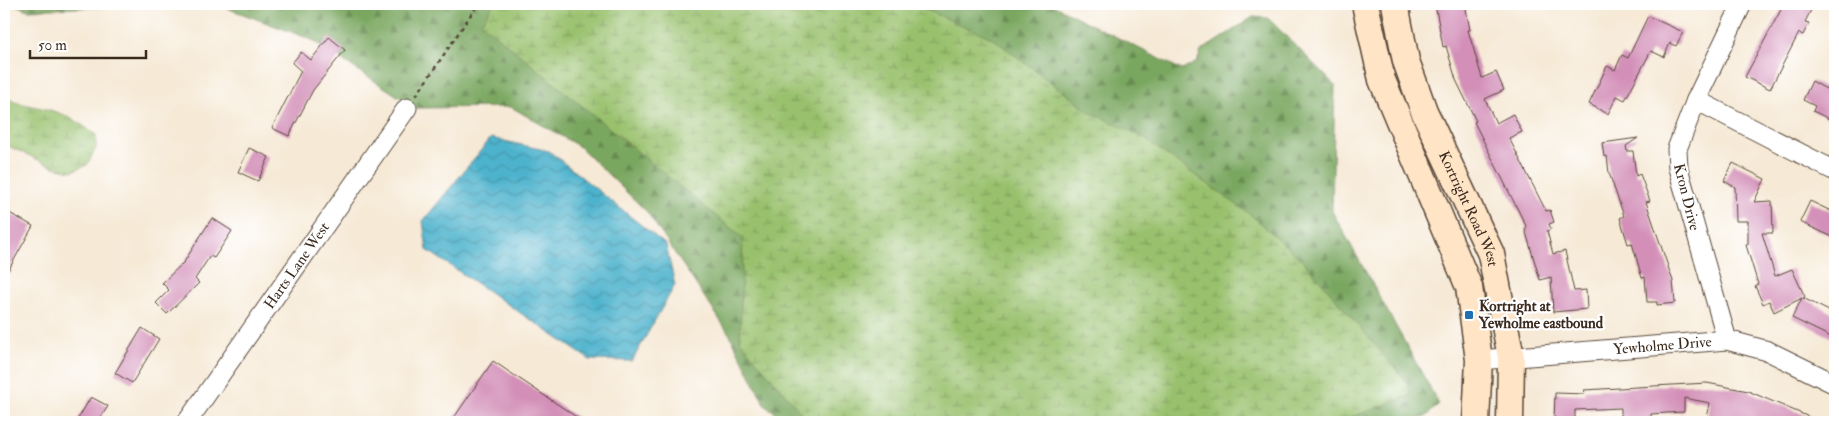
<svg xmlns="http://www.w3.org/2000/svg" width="1839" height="426" font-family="'IM FELL Double Pica',serif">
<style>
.forest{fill:url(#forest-firs);stroke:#5a683f}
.wetland{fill:url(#wetland-marsh);stroke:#6a7646}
.water{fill:url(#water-waves);stroke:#446e76}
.building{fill:#d38fb8}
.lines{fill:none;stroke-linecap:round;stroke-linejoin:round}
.street-casing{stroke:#574739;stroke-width:21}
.secondary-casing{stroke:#574739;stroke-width:29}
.path{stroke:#574739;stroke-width:2.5;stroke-dasharray:4 4;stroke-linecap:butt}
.street{stroke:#fff;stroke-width:19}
.secondary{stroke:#ffe4c6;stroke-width:26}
.poi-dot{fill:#1f6fb2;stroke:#fff;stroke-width:2}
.labels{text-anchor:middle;stroke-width:4.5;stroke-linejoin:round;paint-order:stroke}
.street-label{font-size:15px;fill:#3b2a1e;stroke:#fff}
.poi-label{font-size:15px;font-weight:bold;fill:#3b2a1e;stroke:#fff;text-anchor:start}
</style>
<defs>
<pattern id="forest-firs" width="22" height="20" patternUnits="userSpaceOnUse" patternTransform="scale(1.25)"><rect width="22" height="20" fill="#7aa760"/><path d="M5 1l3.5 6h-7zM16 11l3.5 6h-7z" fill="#65884f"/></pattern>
<pattern id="wetland-marsh" width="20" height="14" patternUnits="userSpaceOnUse" patternTransform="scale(1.25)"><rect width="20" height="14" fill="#99c16d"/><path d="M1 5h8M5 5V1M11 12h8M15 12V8" fill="none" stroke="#7e9d59"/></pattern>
<pattern id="water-waves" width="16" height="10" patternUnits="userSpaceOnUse" patternTransform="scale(1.25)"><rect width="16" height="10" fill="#4eb3cd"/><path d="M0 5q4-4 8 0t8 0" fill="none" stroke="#4292a6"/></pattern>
</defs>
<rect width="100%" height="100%" fill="#fff"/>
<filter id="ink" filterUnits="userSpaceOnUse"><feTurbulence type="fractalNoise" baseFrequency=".02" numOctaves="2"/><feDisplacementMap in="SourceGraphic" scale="10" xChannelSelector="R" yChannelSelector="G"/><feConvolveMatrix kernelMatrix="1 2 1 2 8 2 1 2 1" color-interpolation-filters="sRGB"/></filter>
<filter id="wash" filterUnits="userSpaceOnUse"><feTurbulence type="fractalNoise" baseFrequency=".0096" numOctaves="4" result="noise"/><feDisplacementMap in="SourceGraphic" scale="20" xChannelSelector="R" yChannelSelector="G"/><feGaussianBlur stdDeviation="1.12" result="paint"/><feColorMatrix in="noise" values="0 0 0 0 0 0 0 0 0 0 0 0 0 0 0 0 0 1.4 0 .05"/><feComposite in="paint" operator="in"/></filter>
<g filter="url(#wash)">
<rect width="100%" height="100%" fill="#f6e9d5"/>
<!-- forest -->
<path class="forest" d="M13,4H173L28,10Z
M216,4H1051L1182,70L1197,62L1201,51L1253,17L1268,18L1335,85L1332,211L1439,404L1426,417L1411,422H788L765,405L730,335L647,212L580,147L511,107L416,108L310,39Z"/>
<!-- wetland -->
<path class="wetland" d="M494,4H912L992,38L1090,112L1142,137L1251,215L1307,265L1408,384L1411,395L1338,422H809L740,341L743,238L481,23Z
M4,96C26,108 38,105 59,113C73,117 84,127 96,135V148L87,165L72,171L54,167L4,144Z"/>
<!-- water -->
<path class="water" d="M491,138L549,151L666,245L675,285L632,361L590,360L427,250L423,221Z"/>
<g id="blocks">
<!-- building -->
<path class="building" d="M1435,4H1465L1470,30H1468L1482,78L1496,72L1504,90L1485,99L1496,123L1513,114L1522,132L1509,138L1546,211L1550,210L1554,222L1549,224L1551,229L1547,231L1553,254L1565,251L1574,291L1586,290L1587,309L1553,312L1551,277L1540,280L1525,229L1527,228L1474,122L1476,121L1456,80L1446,46L1443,47Z
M1784,4H1814L1805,22L1809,23L1803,35L1799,33L1770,89L1745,77Z
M1648,16L1683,32L1676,46L1670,43L1664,57L1651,51L1625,100L1617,96L1608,114L1589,104L1607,66L1615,70L1622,55L1628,58Z
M329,37L345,50L313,90L289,136L272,128L301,71L292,63L301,52L311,60Z
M1835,71V122L1813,111L1815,106L1803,100L1812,81L1826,89Z
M1638,138L1626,146L1627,151H1633L1636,176L1640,174L1650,201L1646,202L1673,281L1675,303L1657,305V302H1647L1645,277L1642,278L1632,243L1628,244L1620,218L1624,216L1609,173L1607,156L1604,157L1602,143Z
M249,148L269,157L258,181L238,172Z
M1733,163L1765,179L1754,202L1772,201L1773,233H1762L1775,276L1792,269L1805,297L1803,298L1835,314V339L1792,318L1802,298L1774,312L1769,301L1763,304L1755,286L1758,284L1746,245L1748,244V221H1736L1735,187L1724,181Z
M1810,201L1835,213V238L1800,222Z
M4,210L33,226L4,278Z
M212,218L232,231L214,258L210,256L195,279L199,283L167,314L156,303L169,290L162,283L184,262Z
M142,328L159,339L132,383L115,373Z
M493,361L584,422H451Z
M1707,383L1748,391L1821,422H1734L1707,418L1710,403L1684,398V412L1651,414V420L1621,422V408L1575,410V422H1554L1555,393L1585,394L1584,390Z
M91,397L108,406L98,422H76Z"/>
</g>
</g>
<g filter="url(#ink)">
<use href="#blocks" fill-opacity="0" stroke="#574739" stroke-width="1"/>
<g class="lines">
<!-- street casing -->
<g class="street-casing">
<g id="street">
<path d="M1696,100L1835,171"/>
<path d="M1727,340L1678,168L1677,149L1696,100L1742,4"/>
<path id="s1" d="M1479,360L1727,340L1768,351L1835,384"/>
<path id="s2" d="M187,422L407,108"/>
</g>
</g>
<!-- secondary casing -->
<g class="secondary-casing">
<g id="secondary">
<path d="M1365,4L1382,80L1469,287L1479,360L1476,422"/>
<path id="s3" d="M1395,4L1406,61L1424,111L1491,254L1511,357L1510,422"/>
</g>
</g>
<!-- path -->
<path class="path" d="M416,96L478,4"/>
<!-- street -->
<use href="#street" class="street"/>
<!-- secondary -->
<use href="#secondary" class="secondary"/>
</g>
</g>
<!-- markers -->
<rect class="poi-dot" x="1464" y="310" width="10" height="10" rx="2.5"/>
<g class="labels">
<!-- street labels -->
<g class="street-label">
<text transform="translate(1687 197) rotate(76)" y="5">Kron Drive</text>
<text dy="5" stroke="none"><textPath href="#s3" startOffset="219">Kortright Road West</textPath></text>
<text dy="5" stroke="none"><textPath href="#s2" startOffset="191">Harts Lane West</textPath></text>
<text dy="5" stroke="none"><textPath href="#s1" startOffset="184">Yewholme Drive</textPath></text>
</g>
<!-- poi labels -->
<g class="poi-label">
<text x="1479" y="311">Kortright at<tspan x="1479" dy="17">Yewholme eastbound</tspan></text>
</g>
</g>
<!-- margin -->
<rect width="1839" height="426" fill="none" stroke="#fff" stroke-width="20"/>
<!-- scale -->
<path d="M30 50v8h116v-8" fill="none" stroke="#3b2a1e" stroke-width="2.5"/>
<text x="38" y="50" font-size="15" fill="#3b2a1e" stroke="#ffffff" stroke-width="4" paint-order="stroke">50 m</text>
</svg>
